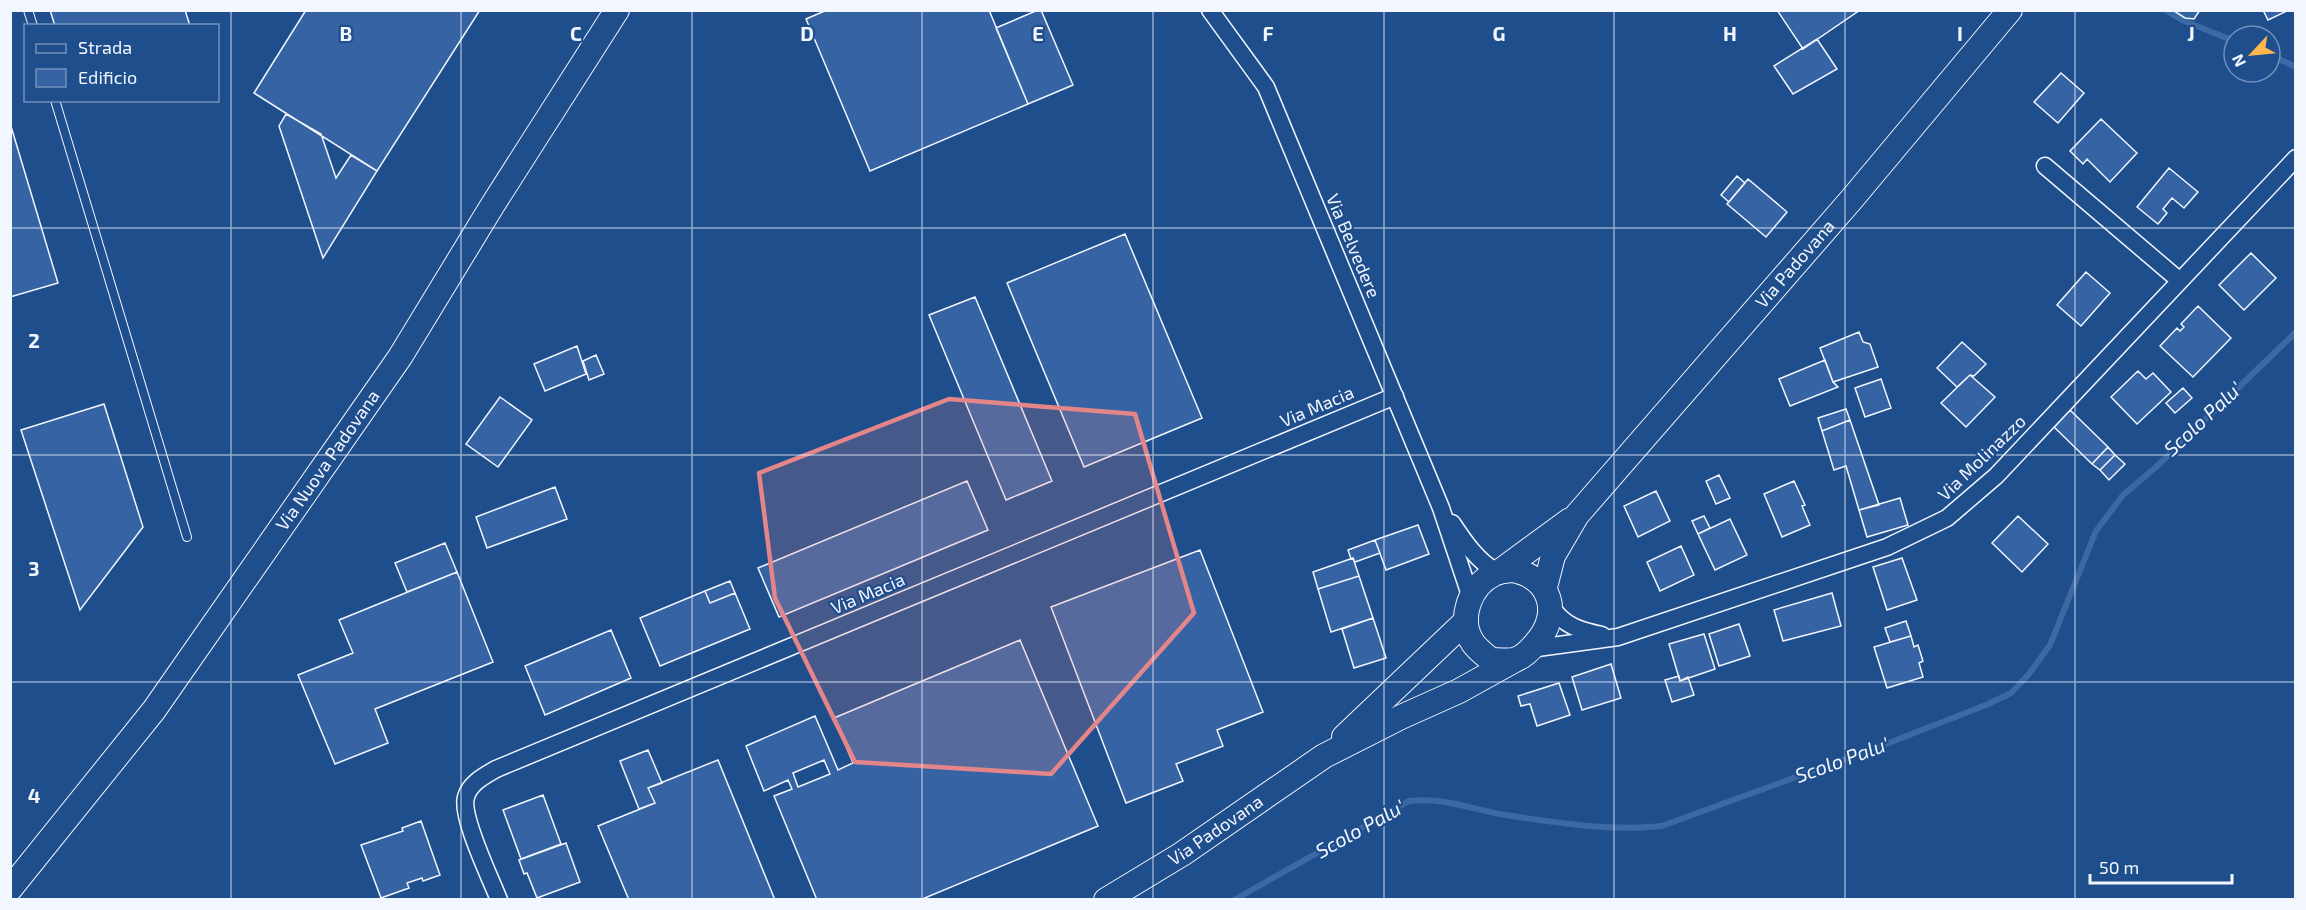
<svg xmlns="http://www.w3.org/2000/svg" width="2306" height="910" font-family="'Exo 2',sans-serif">
<style>
.lines{fill:none;stroke-linecap:round;stroke-linejoin:round}
.stream{stroke:#3b69a3;stroke-width:6}
.building{fill:#3563a3;stroke:#f2f6ff;stroke-width:1.5;fill-rule:evenodd}
.lane-casing{stroke:#f2f6ff;stroke-width:10}
.street-casing{stroke:#f2f6ff;stroke-width:19}
.secondary-casing{stroke:#f2f6ff;stroke-width:26}
.lane{stroke:#1f4e8c;stroke-width:8}
.street{stroke:#1f4e8c;stroke-width:16}
.secondary{stroke:#1f4e8c;stroke-width:24}
.marked{fill:#e38589;fill-opacity:0.2;stroke:#e38589;stroke-width:4.5;stroke-linejoin:round}
.grid{fill:none;stroke:#f2f6ff;stroke-width:1.5;stroke-opacity:0.55}
.labels{text-anchor:middle;stroke-width:4.5;stroke-linejoin:round;paint-order:stroke}
.street-label{font-size:18px;fill:#f2f6ff;stroke:#1f4e8c}
.water-label{font-size:20px;font-style:italic;fill:#f2f6ff;stroke:#1f4e8c}
.grid-label{font-size:20px;text-anchor:middle;font-weight:bold;fill:#f2f6ff;stroke:#1f4e8c;stroke-width:4.5;stroke-linejoin:round;paint-order:stroke}
</style>
<rect width="100%" height="100%" fill="#1f4e8c"/>
<g class="lines">
<!-- stream -->
<path class="stream" d="M2165,10L2182,20L2234,41
M2270,55L2296,67
M1234,900L1409,801C1441,797 1469,808 1500,814C1551,822 1611,832 1662,826L1881,746L1986,705L2011,693L2029,674L2050,645L2096,531L2123,495L2155,468L2296,332"/>
</g>
<!-- building -->
<path class="building" d="M50,10H185L190,26H55Z
M306,10H480L377,171L254,93Z
M827,10H989L1028,104L870,171L806,19Z
M1038,10H1041L1073,85L1028,104L996,28Z
M1777,10H1860L1803,49Z
M2200,10L2194,19L2185,18L2174,11Z
M2263,10H2289L2268,20Z
M1817,39L1837,69L1793,94L1774,66Z
M2061,73L2084,93L2058,123L2034,102Z
M286,114L321,134L336,178L351,155L377,171L323,258L279,126Z
M2101,119L2137,153L2110,182L2087,159L2083,164L2070,151Z
M10,123L58,283L10,297Z
M2169,168L2198,192L2184,208L2172,198L2163,209L2167,213L2158,224L2137,207Z
M1737,176L1745,183L1729,202L1721,195Z
M1748,179L1787,212L1766,237L1727,204Z
M1125,234L1202,418L1084,467L1007,283Z
M2251,253L2276,278L2244,310L2219,285Z
M2086,272L2110,293L2081,326L2057,305Z
M975,297L1052,481L1006,500L929,315Z
M2198,306L2231,338L2193,377L2160,346L2177,328L2180,331L2184,327L2181,324Z
M1859,332L1863,342L1870,344L1878,367L1833,382L1820,348Z
M1962,342L1986,364L1974,376L1970,375L1957,387L1937,368Z
M577,346L586,374L545,391L534,364Z
M596,355L604,374L589,380L583,361Z
M1825,360L1833,382L1838,387L1790,406L1779,379Z
M2138,371L2146,379L2153,373L2171,392L2137,424L2111,397Z
M1970,375L1995,397L1966,427L1941,403Z
M1881,379L1891,408L1865,417L1855,388Z
M2183,388L2192,398L2175,413L2166,403Z
M500,397L532,420L498,467L466,444Z
M104,404L143,527L80,610L21,430Z
M1846,409L1850,420L1822,431L1818,418Z
M2070,410L2108,447L2092,464L2054,427Z
M1850,420L1879,505L1859,510L1846,466L1834,470L1822,431Z
M2108,447L2115,455L2100,470L2092,464Z
M2115,455L2125,464L2109,480L2100,470Z
M1719,475L1730,498L1716,504L1706,481Z
M967,481L988,530L779,617L758,568Z
M1794,481L1805,505L1802,506L1810,525L1782,537L1764,494Z
M555,487L567,519L487,548L476,517Z
M1656,491L1670,521L1638,537L1624,506Z
M1900,498L1908,525L1867,537L1859,510Z
M1704,516L1710,528L1698,534L1692,521Z
M2018,516L2048,544L2022,572L1992,543Z
M1730,519L1747,555L1715,570L1698,534Z
M1418,525L1429,554L1386,570L1375,540Z
M1375,540L1380,553L1355,562L1353,558L1351,559L1348,550Z
M445,543L457,572L407,592L395,563Z
M1681,546L1694,575L1660,591L1647,562Z
M1200,550L1263,712L1217,730L1223,746L1176,764L1183,781L1126,803L1051,607Z
M1353,558L1359,576L1318,589L1313,572Z
M1902,558L1917,600L1887,610L1873,567Z
M457,572L493,662L375,709L388,743L335,764L298,675L353,653L339,620Z
M1359,576L1373,618L1331,632L1318,589Z
M730,581L735,593L710,603L705,591Z
M705,591L710,603L735,593L750,629L660,666L640,618Z
M1832,593L1841,626L1783,641L1774,610Z
M1373,618L1386,658L1354,668L1342,629Z
M1906,621L1911,636L1890,642L1885,628Z
M1739,624L1750,656L1719,666L1709,634Z
M611,630L631,678L545,715L525,666Z
M1704,634L1715,669L1680,681L1669,644Z
M1911,636L1914,647L1918,645L1923,661L1919,663L1923,677L1887,688L1874,647Z
M1020,640L1098,826L920,900H817L774,796L792,789L788,780L764,791L746,746L815,716L838,770L853,763L834,718ZM824,760L830,774L798,787L793,773Z
M1611,664L1621,698L1582,710L1572,677Z
M1679,676L1680,681L1688,677L1694,695L1672,702L1665,680Z
M1559,683L1570,715L1537,726L1530,704L1521,706L1518,696Z
M648,750L662,783L648,788L655,803L639,809L620,761Z
M718,760L775,900H629L598,826L655,803L648,788Z
M543,795L561,844L521,859L503,810Z
M421,821L440,875L423,881L422,878L407,883L409,888L381,898L361,845L403,831L402,828Z
M566,843L580,882L537,898L527,873L524,874L519,860Z"/>
<g class="lines">
<!-- lane casing -->
<g class="lane-casing">
<path id="lane" d="M28,10L33,26
M55,100L187,537"/>
</g>
<!-- street casing -->
<g class="street-casing">
<path id="street" d="M1210,10L1266,87L1441,508L1471,598
M2045,166L2180,281
M1452,523C1464,541 1477,561 1497,572
M1552,607C1563,626 1582,631 1602,635
M1530,649L1618,637L1887,547L1947,518L1996,476L2296,158
M499,900C491,879 460,816 466,797C470,783 484,776 496,769L1395,396"/>
</g>
<!-- secondary casing -->
<g class="secondary-casing">
<g id="secondary">
<path d="M1512,570C1551,577 1562,614 1536,643C1531,649 1522,658 1514,660C1507,661 1498,660 1491,660C1485,655 1477,649 1473,643C1457,620 1470,585 1494,574C1499,571 1506,571 1512,570Z"/>
<path d="M1499,572L1570,520"/>
<path id="s1" d="M1545,587L1553,556L1577,515L1851,200L2010,10"/>
<path d="M1344,737L1466,621"/>
<path id="s2" d="M10,889L154,710L400,357L492,206L617,10"/>
<path id="s3" d="M1106,900L1182,854L1324,756L1401,717L1459,691L1515,660"/>
</g>
</g>
<!-- lane -->
<use href="#lane" class="lane"/>
<!-- street -->
<use href="#street" class="street"/>
<!-- secondary -->
<use href="#secondary" class="secondary"/>
</g>
<!-- marked area -->
<path class="marked" d="M949,399L1135,414L1194,613L1051,774L855,762L775,598L759,473Z"/>
<!-- grid -->
<path class="grid" d="M231,10V900M461,10V900M692,10V900M922,10V900M1153,10V900M1384,10V900M1614,10V900M1845,10V900M2075,10V900M10,228H2296M10,455H2296M10,682H2296"/>
<g class="labels">
<!-- street labels -->
<g class="street-label">
<text transform="translate(1353 246) rotate(67)" y="6">Via Belvedere</text>
<text dy="6" stroke="none"><textPath href="#s1" startOffset="412">Via Padovana</textPath></text>
<text transform="translate(1317 407) rotate(-23)" y="6">Via Macia</text>
<text transform="translate(1982 458) rotate(-44)" y="6">Via Molinazzo</text>
<text dy="6" stroke="none"><textPath href="#s2" startOffset="534">Via Nuova Padovana</textPath></text>
<text transform="translate(868 594) rotate(-23)" y="6">Via Macia</text>
<text dy="6" stroke="none"><textPath href="#s3" startOffset="130">Via Padovana</textPath></text>
</g>
<!-- water labels -->
<g class="water-label">
<text transform="translate(2203 419) rotate(-43)" y="7">Scolo Palu'</text>
<text transform="translate(1842 760) rotate(-20)" y="7">Scolo Palu'</text>
<text transform="translate(1360 829) rotate(-29)" y="7">Scolo Palu'</text>
</g>
</g>
<g class="grid-label">
<text x="346" y="41">B</text>
<text x="576" y="41">C</text>
<text x="807" y="41">D</text>
<text x="1038" y="41">E</text>
<text x="1268" y="41">F</text>
<text x="1499" y="41">G</text>
<text x="1730" y="41">H</text>
<text x="1960" y="41">I</text>
<text x="2191" y="41">J</text>
<text x="34" y="348">2</text>
<text x="34" y="576">3</text>
<text x="34" y="803">4</text>
</g>
<!-- border -->
<rect width="2306" height="910" fill="none" stroke="#f2f6ff" stroke-width="24"/>
<!-- legend -->
<rect x="24" y="24" width="195" height="78" fill="#1f4e8c" stroke="#7391ba" stroke-width="1.5"/>
<rect x="36" y="44" width="30" height="9" fill="#1f4e8c" stroke="#7391ba" stroke-width="1.5"/>
<text x="78" y="54" font-size="18" fill="#f2f6ff">Strada</text>
<rect x="36" y="69" width="30" height="18" fill="#3563a3" stroke="#7391ba" stroke-width="1.5"/>
<text x="78" y="84" font-size="18" fill="#f2f6ff">Edificio</text>
<!-- north arrow -->
<g transform="translate(2252 54) rotate(244)"><circle r="28" fill="#1f4e8c" stroke="#7391ba" stroke-width="1.5"/>
<path d="M0-4.5L10 22L0 15L-10 22Z" fill="#ffb74d"/>
<text y="-9" font-size="16" font-weight="bold" text-anchor="middle" fill="#f2f6ff">N</text>
</g>
<!-- scale -->
<path d="M2090 874v9h142v-9" fill="none" stroke="#f2f6ff" stroke-width="3"/>
<text x="2099" y="874" font-size="18" fill="#f2f6ff" stroke="#1f4e8c" stroke-width="4.5" paint-order="stroke">50 m</text>
</svg>
